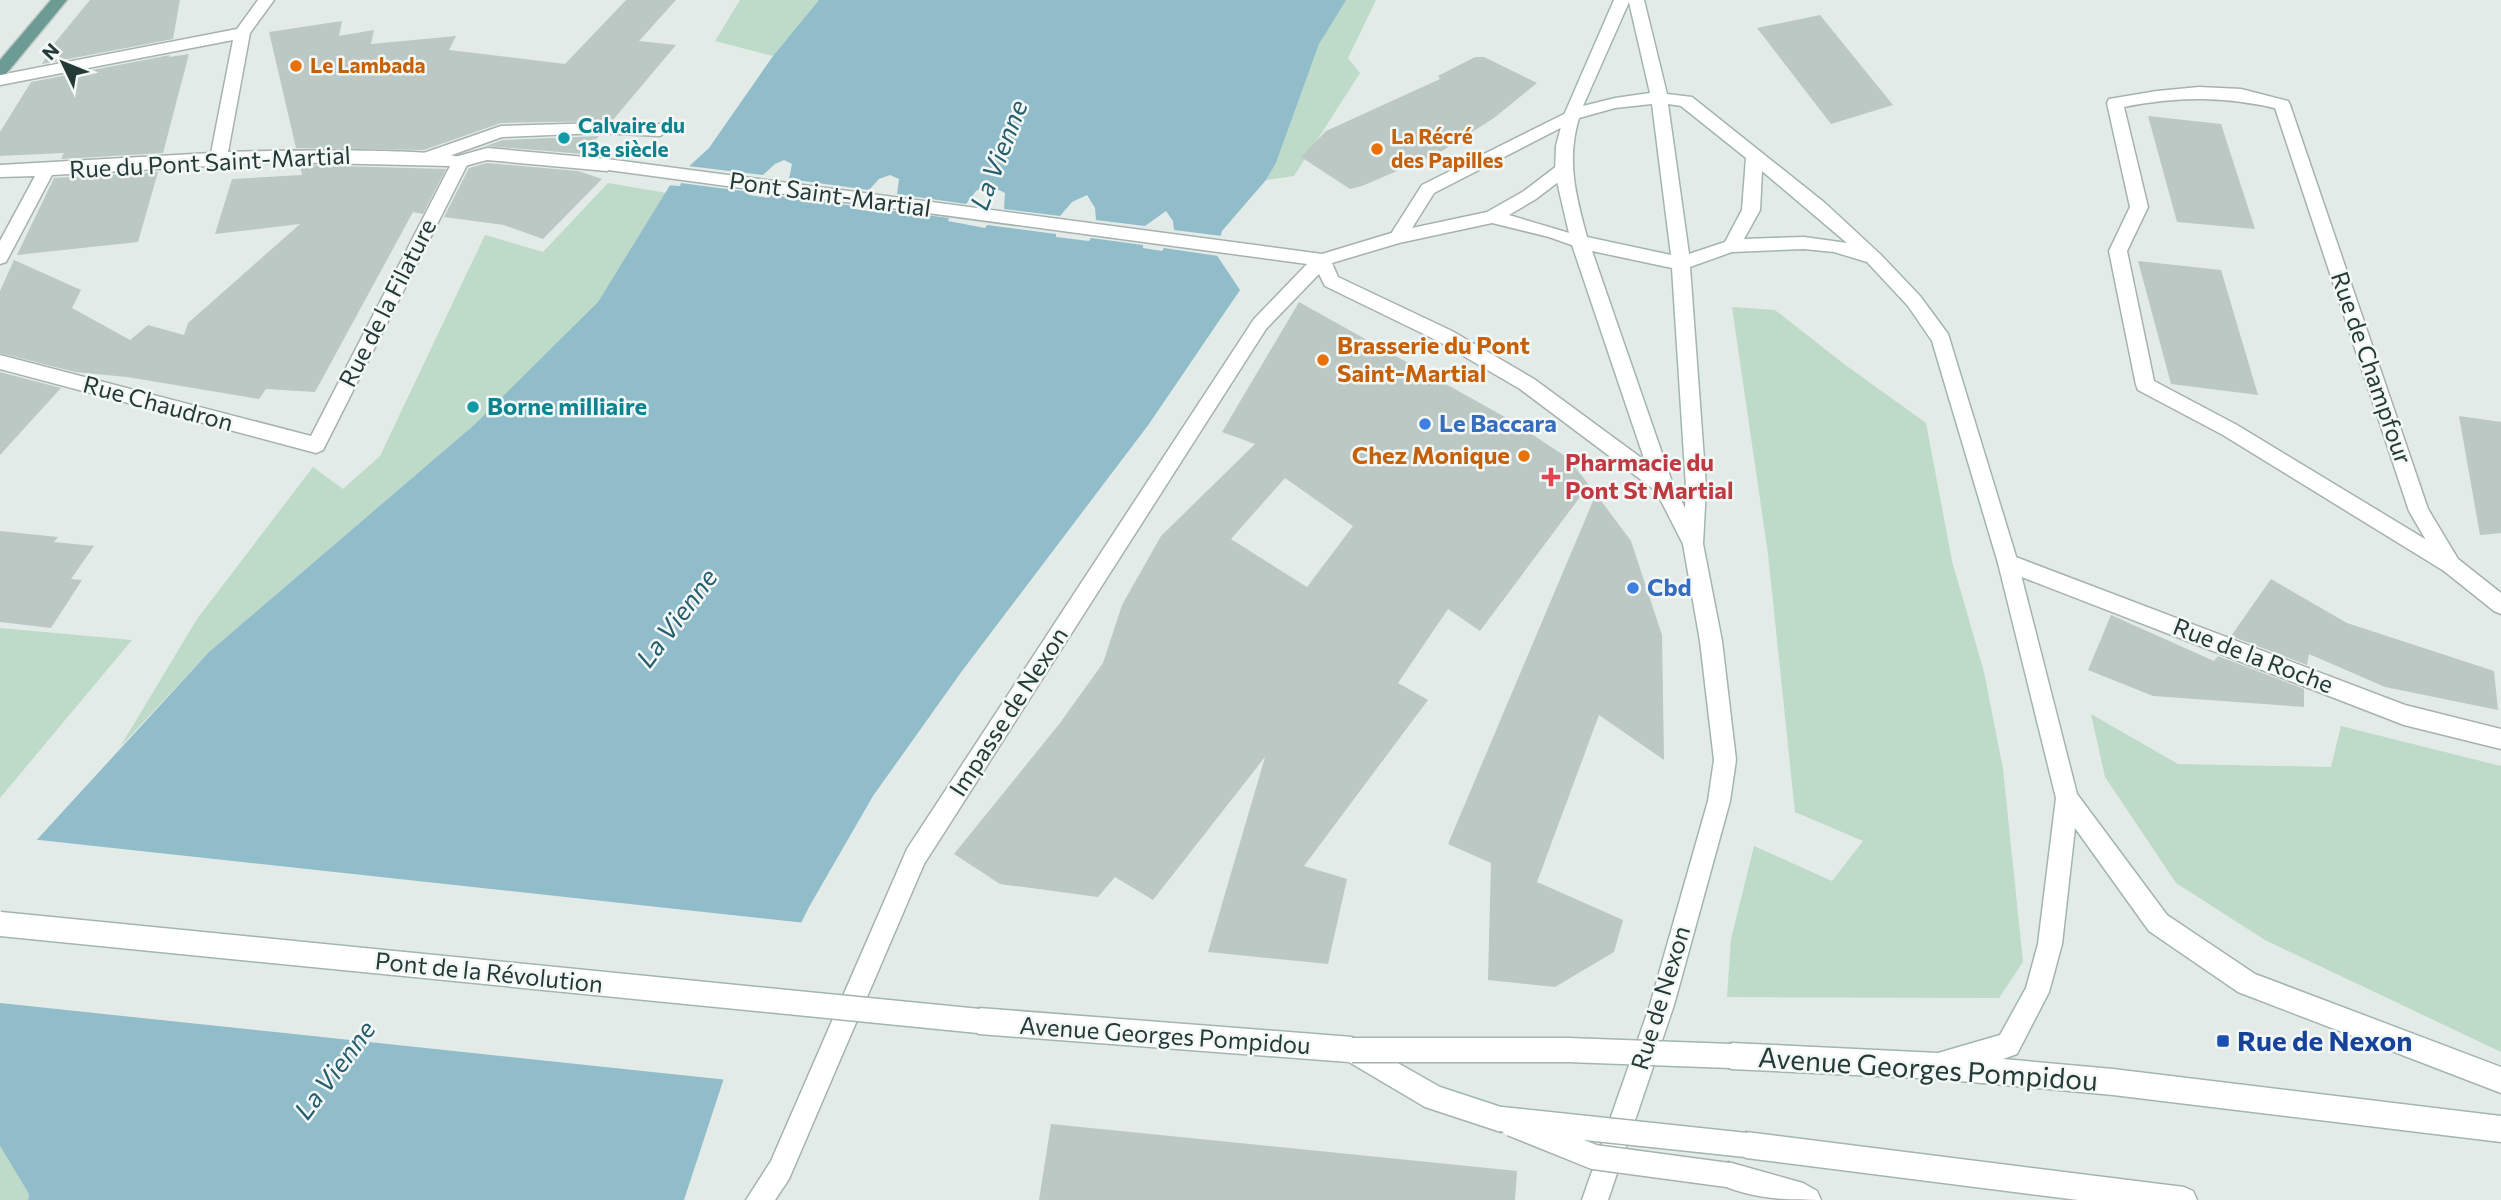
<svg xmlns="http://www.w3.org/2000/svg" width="2501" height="1200" font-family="Commissioner,sans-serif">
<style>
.green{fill:#bedac8}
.water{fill:#91bcca}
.pier{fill:#e3ebe8}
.building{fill:#bbc8c4;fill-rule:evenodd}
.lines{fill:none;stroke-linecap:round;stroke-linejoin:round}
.lane-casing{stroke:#a6b2af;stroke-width:3}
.street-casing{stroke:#a6b2af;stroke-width:3}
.secondary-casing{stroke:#a2b5b0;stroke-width:3}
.primary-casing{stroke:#c2c8c7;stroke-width:3}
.lane{fill:#fff;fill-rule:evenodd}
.street{fill:#fff;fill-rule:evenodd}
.secondary{fill:#fff;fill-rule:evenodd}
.primary{fill:#6c9b93;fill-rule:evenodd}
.street-bridge-casing{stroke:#a6b2af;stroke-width:27;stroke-linecap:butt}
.secondary-bridge-casing{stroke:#a2b5b0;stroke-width:27;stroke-linecap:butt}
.street-bridge{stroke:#fff;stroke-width:24}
.secondary-bridge{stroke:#fff;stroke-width:24}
.food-dot{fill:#e8710a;stroke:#f3f8f6;stroke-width:2.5}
.culture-dot{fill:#0f9aa8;stroke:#f3f8f6;stroke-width:2.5}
.shop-dot{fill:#3f7fe0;stroke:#f3f8f6;stroke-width:2.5}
.health-dot{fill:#e0444e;stroke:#f3f8f6;stroke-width:2.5}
.transit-dot{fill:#1a4fb4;stroke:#f3f8f6;stroke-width:2.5}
.labels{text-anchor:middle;stroke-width:5;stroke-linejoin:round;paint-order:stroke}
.far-food-label{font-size:21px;font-weight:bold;fill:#c56008;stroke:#f3f8f6;text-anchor:start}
.far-culture-label{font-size:21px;font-weight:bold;fill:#0d838f;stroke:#f3f8f6;text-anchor:start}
.street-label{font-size:24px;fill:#243a36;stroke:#f3f8f6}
.food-label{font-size:24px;font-weight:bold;fill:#c56008;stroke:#f3f8f6;text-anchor:start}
.culture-label{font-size:24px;font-weight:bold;fill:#0d838f;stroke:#f3f8f6;text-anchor:start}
.shop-label{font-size:24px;font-weight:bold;fill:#366cbe;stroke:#f3f8f6;text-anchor:start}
.health-label{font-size:24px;font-weight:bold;fill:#be3a42;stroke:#f3f8f6;text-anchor:start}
.water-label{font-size:26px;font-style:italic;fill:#255d6f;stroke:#f3f8f6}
.near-transit-label{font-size:28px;font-weight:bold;fill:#164399;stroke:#f3f8f6;text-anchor:start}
.near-street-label{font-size:28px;fill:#243a36;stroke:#f3f8f6}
</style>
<rect width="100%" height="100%" fill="#e3ebe8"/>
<!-- green -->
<path class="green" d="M740,0H819L773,56L715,41Z
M1342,0H1376L1348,58L1360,73L1294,176L1266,180L1276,163L1319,44Z
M608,183L666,193L598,302L529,372L474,425L209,652L120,747L197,619L313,467L343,489L380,456L485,235L543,252Z
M1732,307L1775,310L1844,364L1926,423L1952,561L1984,672L2003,769L2023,962L1999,998L1727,997L1731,939L1754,846L1832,881L1863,841L1795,812L1768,554Z
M0,628L132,640L0,798Z
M2091,714L2178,764L2331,767L2341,726L2501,766V1052L2265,940L2176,883L2105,777Z
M0,1146L29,1194L28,1200H0Z"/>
<!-- water -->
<path class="water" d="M819,0H1346L1319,44L1276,163L1266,180L1222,231L1216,254L1240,290L1149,424L962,671L873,796L809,907L723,1081L684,1200H28L29,1194L0,1146V880L209,652L474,425L598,302L672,182L709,148L773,56Z"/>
<!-- pier -->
<path class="pier" d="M784,160L792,164L789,179L869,190L879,179L890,175L899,179L897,194L966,204L976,191L983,187H993L1005,193L1004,209L1060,216L1072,202L1087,195L1095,208L1096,220L1145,226L1166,211L1173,221L1174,230L1222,236L1218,256L1164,248L1162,251L1143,248V245L1091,238L1089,241L1056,237V234L987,225L985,228L948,221L949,218L878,209L876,212L854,209L855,206L770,195L769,198L749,195L750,192L681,183L680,186L666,185L689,162L688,166L763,175L775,164Z
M30,839L806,923L728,1080L0,1003V874Z"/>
<!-- building -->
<path class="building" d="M90,0H180L173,39L42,64L53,45Z
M626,0H676L639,41L676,45L612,121L501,123L424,150L296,148L269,32L342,21L339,36L374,30L371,44L456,36L449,50L565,64Z
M1820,15L1893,105L1831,124L1757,28Z
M189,54L163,153L61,159L64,153L0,156V132L31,82L170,55L169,57Z
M1475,57H1484L1537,83L1494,118L1439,153L1362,186L1350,189L1301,157L1326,131L1440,79L1438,76Z
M2148,116L2221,124L2255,229L2177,222Z
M599,136L584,154L486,146L503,140Z
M487,163L578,171L602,179L543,239L504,225L444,217L469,168Z
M300,165L446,169L423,214L413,212L315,392L266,389L259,399L127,377L75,372L0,353V291L14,260L81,290L72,308L130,340L148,325L184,335L188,323L300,224L215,234L232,179L302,175Z
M158,172L138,242L17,255L54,178Z
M2138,261L2221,270L2258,395L2171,384Z
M1299,302L1512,421L1568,458L1589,485L1480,631L1448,609L1398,683L1428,700L1304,866L1347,879L1328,964L1208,952L1265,757L1153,900L1115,877L1098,897L1000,884L954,854L1060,723L1103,663L1122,605L1161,536L1255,444L1222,432ZM1285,478L1353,526L1307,587L1231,539Z
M0,372L61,388L0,455Z
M2459,416L2501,422V533L2480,535Z
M1596,494L1631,541L1662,635L1664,760L1599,715L1537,882L1623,920L1614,952L1555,987L1488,980L1491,863L1448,844Z
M0,531L58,537L54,542L94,546L71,579L82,580L51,628L0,622Z
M2271,579L2347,623L2494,671L2498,710L2385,687L2309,654L2307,665L2231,636Z
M2111,615L2214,661L2218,656L2304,689V707L2153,696L2088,670Z
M1051,1124L1517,1171L1515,1200H1039Z"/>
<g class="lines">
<!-- lane casing -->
<g class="lane-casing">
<path id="lane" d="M2199,87L2241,89L2288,101L2290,105L2282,110C2228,96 2179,96 2124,107L2148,207L2127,251L2154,381L2237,425L2458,559L2461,565L2458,571L2451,574L2444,571L2223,435L2138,390L2136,385L2109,251L2130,207L2107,103L2109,99L2157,91Z
M1572,110L1580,115L1578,119L1434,193L1404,241H1392L1389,237L1422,185Z
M600,123L660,124L668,130L660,136L600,133L502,137L424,165L416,159L418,155L501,126Z
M487,148L607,159L615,165L607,171L487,160L461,167L453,161L455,157Z"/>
</g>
<!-- street casing -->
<g class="street-casing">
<path id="street" d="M258,0H274L250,33L228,152C258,151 458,146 469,161L323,450L316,453L0,369V355L311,436L450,166L280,162L52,175L6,262L0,264V241L35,176L0,177V165L211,153L233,40L0,85V75L237,29Z
M2282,100L2290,105L2428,509L2458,559L2501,593V614L2494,611L2444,571L2409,511L2274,105Z
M607,159L1322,254L1398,231L1487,212L1524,191L1558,165H1570L1572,169L1570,173L1536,199L1509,215L1586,238L1589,242L1586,246L1580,248L1549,237L1492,223L1399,243L1332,263L1338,277L1452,331L1534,379L1670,479L1673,485L1670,491L1663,493L1656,491L1520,389L1438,341L1325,286L1319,274L1266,329L924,864L789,1179L775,1200H746L771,1161L907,849L1254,319L1307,264L601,169L599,165L601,161Z
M2008,554L2405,705L2501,729V749L2404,725L2001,569L1998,563L2001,557Z
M1728,1162L1803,1183L1817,1191L1821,1200C1784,1200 1754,1199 1719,1184L1715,1175L1719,1166Z"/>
</g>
<!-- secondary casing -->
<g class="secondary-casing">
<path id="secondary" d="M1614,0H1644L1667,94L1692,97L1825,203L1881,255L1920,296L1948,334L2018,563L2077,794L2167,915L2255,974L2501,1067V1093L2238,992L2149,931L2075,828L2062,944L2049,992L2017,1054L2003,1059L2113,1069L2501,1116V1142L2113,1095L1938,1079L1731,1069L1722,1065L1718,1056L1722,1047L1731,1043L1938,1053L2000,1035L2026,988L2038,944L2056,798L1998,563L1932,341L1908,306L1867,262L1834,252L1804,249L1732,252L1690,267L1706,487L1703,544L1722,641L1736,760L1730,801L1674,1005L1608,1200H1582L1650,1005L1708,801L1714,760L1700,641L1683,544L1653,485L1571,242L1555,173L1556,146L1564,115ZM1629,2L1650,93L1615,98L1583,106ZM1652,104L1671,255L1587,237C1576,197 1566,160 1579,118L1615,108ZM1668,104L1681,106L1746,158L1742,210L1725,242L1689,254ZM1762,171L1847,243L1804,237L1744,239L1760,210ZM1592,251L1672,268L1686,487L1685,508L1673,485Z
M979,1008L1352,1037L1440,1087L1510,1110L1514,1119L1510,1128L1501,1132L1425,1107L1349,1062L979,1034L970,1030L966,1021L970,1012Z
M1746,1132L2184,1187L2193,1191L2197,1200H2078L1746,1158L1737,1154L1733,1145L1737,1136Z"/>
</g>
<!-- primary casing -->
<g class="primary-casing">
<path id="primary" d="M51,0H67L6,74L0,75V60Z"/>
</g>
<!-- lane -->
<use href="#lane" class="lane"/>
<!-- street -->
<use href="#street" class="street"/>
<!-- secondary -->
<use href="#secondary" class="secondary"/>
<!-- primary -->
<use href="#primary" class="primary"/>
<!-- street-bridge casing -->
<g class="street-bridge-casing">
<path id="street-bridge" d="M1512,1124L1594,1157L1728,1175"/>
</g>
<!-- secondary-bridge casing -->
<g class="secondary-bridge-casing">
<path id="secondary-bridge" d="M0,924L979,1021
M1352,1050H1568L1731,1056
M1501,1119L1746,1145"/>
</g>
<!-- street-bridge -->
<use href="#street-bridge" class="street-bridge"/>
<!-- secondary-bridge -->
<use href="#secondary-bridge" class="secondary-bridge"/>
</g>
<!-- markers -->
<g class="food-dot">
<circle cx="296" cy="66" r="7"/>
<circle cx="1377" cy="149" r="7"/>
<circle cx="1323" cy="360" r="7"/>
<circle cx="1524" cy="456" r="7"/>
</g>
<g class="culture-dot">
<circle cx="564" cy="138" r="7"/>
<circle cx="473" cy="407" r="7"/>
</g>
<g class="shop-dot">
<circle cx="1425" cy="424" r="7"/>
<circle cx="1633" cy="588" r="7"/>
</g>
<path class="health-dot" d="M1547.5 466.5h7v7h7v7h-7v7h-7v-7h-7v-7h7z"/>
<rect class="transit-dot" x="2216" y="1034" width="14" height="14" rx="3.5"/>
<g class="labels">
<!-- far-food labels -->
<g class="far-food-label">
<text x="310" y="73">Le Lambada</text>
<text x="1391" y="144">La Récré<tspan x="1391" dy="24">des Papilles</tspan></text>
</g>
<!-- far-culture labels -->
<g class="far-culture-label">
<text x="578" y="133">Calvaire du<tspan x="578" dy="24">13e siècle</tspan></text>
</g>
<!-- street labels -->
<g class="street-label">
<text transform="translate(210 163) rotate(-3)" y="8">Rue du Pont Saint-Martial</text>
<text transform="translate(830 195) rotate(8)" y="8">Pont Saint-Martial</text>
<text transform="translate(388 303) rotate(-63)" y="8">Rue de la Filature</text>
<text transform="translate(2371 368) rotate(71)" y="8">Rue de Champfour</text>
<text transform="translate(158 404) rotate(15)" y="8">Rue Chaudron</text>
<text transform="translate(2253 656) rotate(21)" y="8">Rue de la Roche</text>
<text transform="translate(1009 712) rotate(-57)" y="8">Impasse de Nexon</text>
<text transform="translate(489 973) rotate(6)" y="8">Pont de la Révolution</text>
<text transform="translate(1661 998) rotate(-73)" y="8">Rue de Nexon</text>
<text transform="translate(1165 1036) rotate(4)" y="8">Avenue Georges Pompidou</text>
</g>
<!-- food labels -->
<g class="food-label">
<text x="1337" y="354">Brasserie du Pont<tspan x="1337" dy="28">Saint-Martial</tspan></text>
<text x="1510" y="464" text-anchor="end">Chez Monique</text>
</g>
<!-- culture labels -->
<g class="culture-label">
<text x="487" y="415">Borne milliaire</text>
</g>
<!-- shop labels -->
<g class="shop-label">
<text x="1439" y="432">Le Baccara</text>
<text x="1647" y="596">Cbd</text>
</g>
<!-- health labels -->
<g class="health-label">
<text x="1565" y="471">Pharmacie du<tspan x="1565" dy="28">Pont St Martial</tspan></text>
</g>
<!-- water labels -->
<g class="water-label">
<text transform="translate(999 155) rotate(-69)" y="9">La Vienne</text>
<text transform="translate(677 618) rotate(-53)" y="9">La Vienne</text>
<text transform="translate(335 1070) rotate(-53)" y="9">La Vienne</text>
</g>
<!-- near-transit labels -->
<g class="near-transit-label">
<text x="2237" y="1051">Rue de Nexon</text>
</g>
<!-- near-street labels -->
<g class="near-street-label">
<text transform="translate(1928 1069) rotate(4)" y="10">Avenue Georges Pompidou</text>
</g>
</g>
<!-- north arrow -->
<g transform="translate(63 63) rotate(313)" stroke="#f3f8f6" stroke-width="5" paint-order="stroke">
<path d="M0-5L12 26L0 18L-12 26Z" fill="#243a36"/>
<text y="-10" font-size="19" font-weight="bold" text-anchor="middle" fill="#243a36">N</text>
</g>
</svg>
